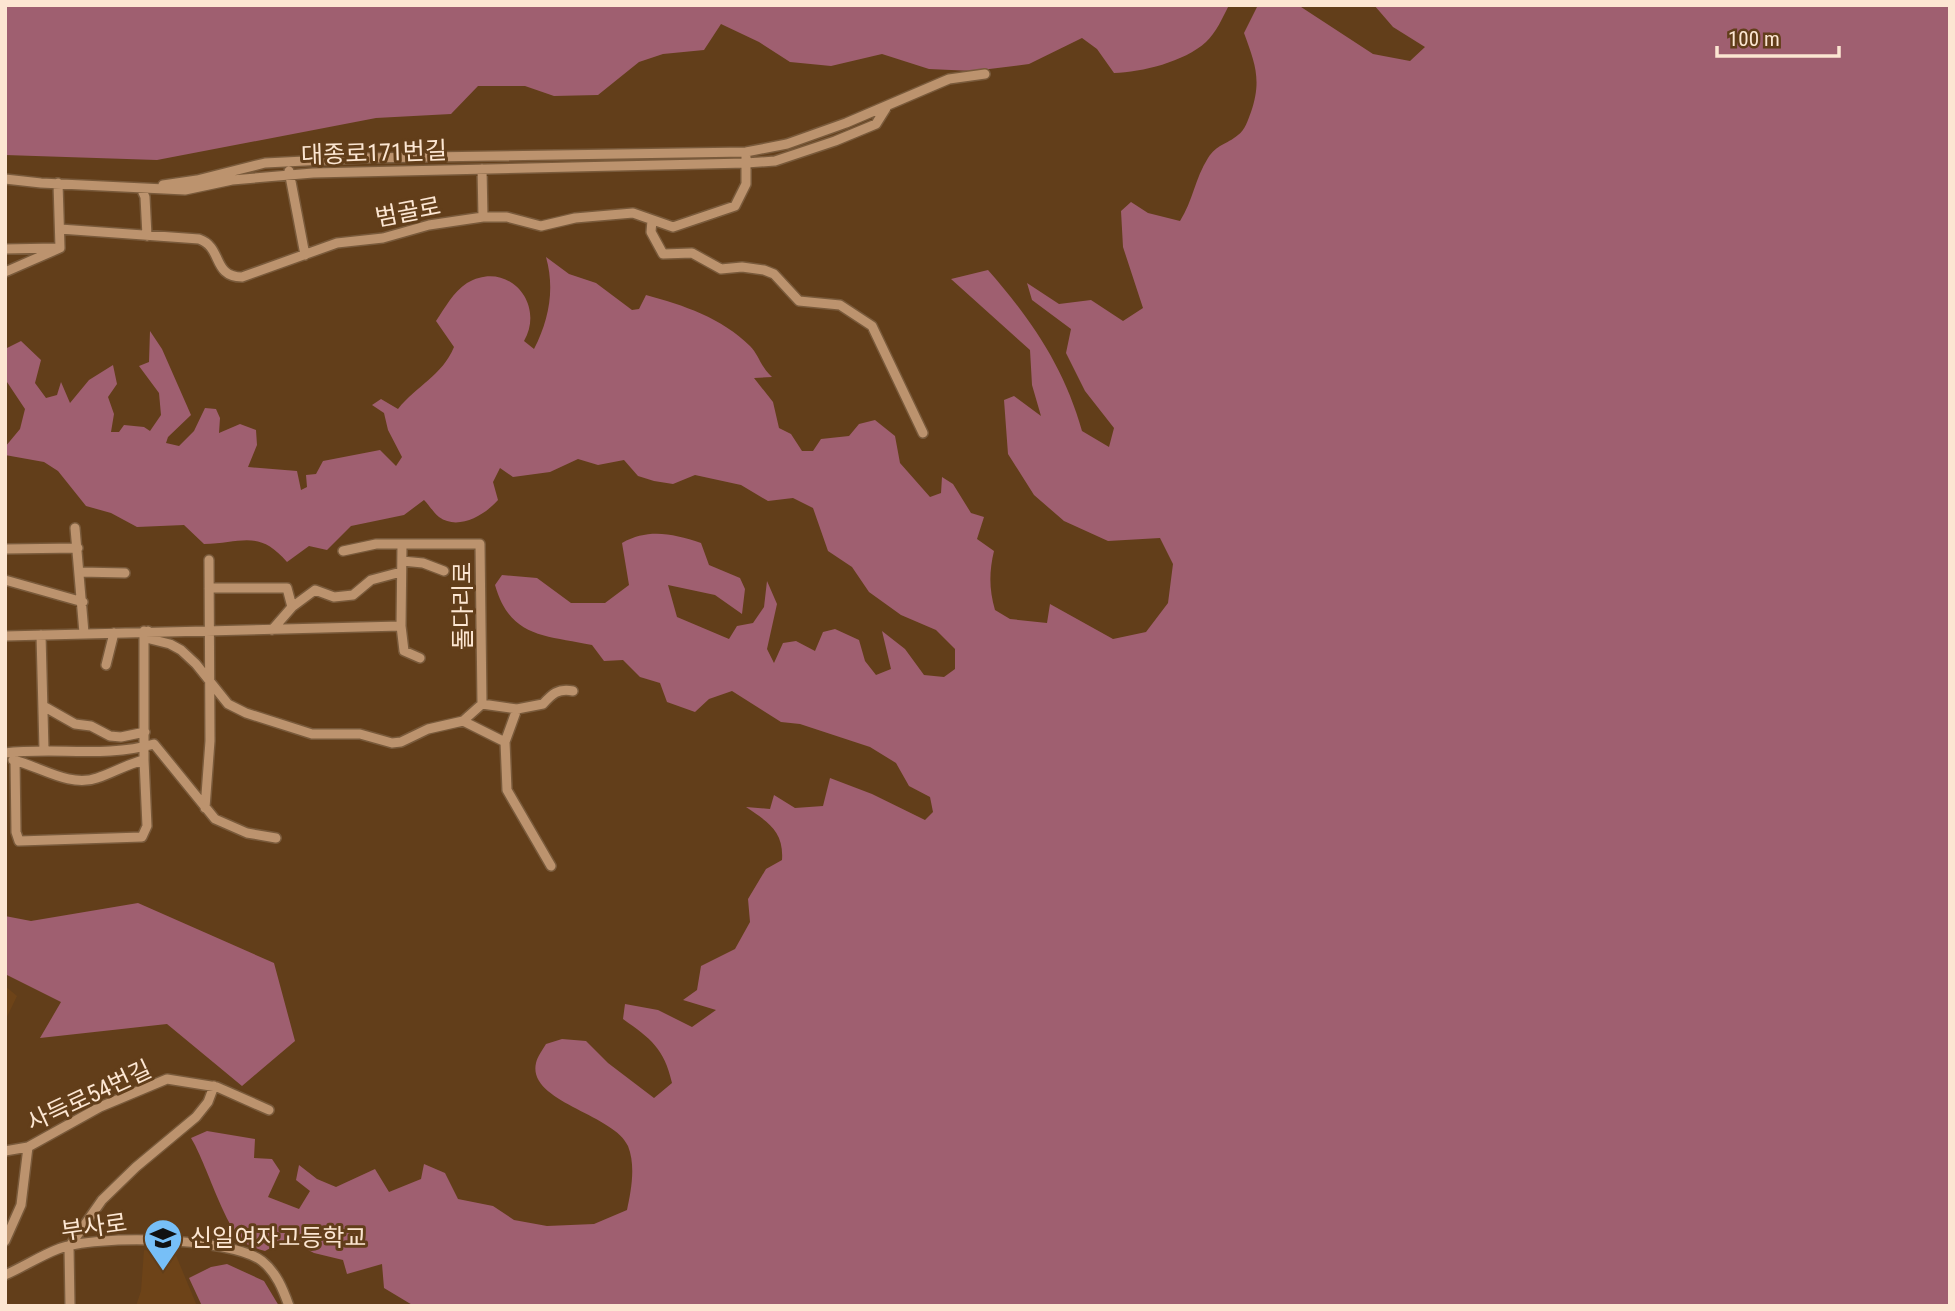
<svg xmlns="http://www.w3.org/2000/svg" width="1955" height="1311" font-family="'Roboto Condensed','Noto Sans KR',sans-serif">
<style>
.built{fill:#6d4318}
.forest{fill:#9f5f70}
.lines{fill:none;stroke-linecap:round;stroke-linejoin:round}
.minor-casing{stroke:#795a3b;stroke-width:12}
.minor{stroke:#bc936e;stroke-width:9}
.labels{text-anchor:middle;stroke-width:6;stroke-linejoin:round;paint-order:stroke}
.street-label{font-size:24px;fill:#fce6d2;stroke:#623e1a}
.poi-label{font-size:24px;fill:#fce6d2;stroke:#623e1a;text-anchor:start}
</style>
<rect width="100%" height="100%" fill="#623e1a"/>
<!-- built -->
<path class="built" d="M5,986L17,996L5,1021Z
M144,1250L175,1253L197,1306H136L141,1291Z"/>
<!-- forest -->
<path class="forest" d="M5,5H1229C1223,17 1216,33 1206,42C1184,62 1142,72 1114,73L1097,49L1082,38L1029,64L973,71L929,69L882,54L831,66L790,62L759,42L721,24L704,50L663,54L639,62L598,95L554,96L525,86H478L451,114L376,118L157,160L5,155Z
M1258,5H1298L1373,54L1410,61L1425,47L1393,27L1374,5H1950V1306H414L384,1288L382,1264L347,1274L343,1260L314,1253L287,1239L265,1251C259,1249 251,1247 245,1243C226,1231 206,1162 191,1138L207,1131L255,1139L254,1158L272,1159L280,1171L268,1197L299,1209L310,1191L296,1180L299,1165L317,1179L336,1187L375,1169L389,1192L421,1179L424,1164L445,1173L458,1199L493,1206L514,1220L547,1226L594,1224L627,1210C631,1191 636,1166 628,1146C614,1114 527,1102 536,1063C537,1057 543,1049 546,1044L562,1039L586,1041L608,1063L654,1098L672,1083C664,1048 651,1039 623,1019L625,1004L658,1010L692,1027L716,1010L683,1000L697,990L701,966L735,949L750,922L748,899L766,869L782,860C784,831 768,822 746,807L770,809L774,795L795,808L823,806L830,778L872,794L925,820L933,812L930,797L909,786L896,763L870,747L800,724L781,722L732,691L709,699L695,712L667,702L660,683L640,677L623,660L604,661L592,645C545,635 510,638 495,585L502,575L537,578L571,603H605L629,585L622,543C649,528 673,534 701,543L709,565L740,578L745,589L742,614L715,595L668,585L677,617L729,639L737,626L753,623L764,607L767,581L777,604L767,649L774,663L783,643L796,641L815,651L823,632L835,629L859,640L865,661L876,675L891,669L882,631L905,649L924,675L944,677L955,669V649L936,630L901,615L869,592L852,567L828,551L813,508L793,498L768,501L741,485L695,475L673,484L654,481L638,476L624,460L598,465L578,459L550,472L513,477L500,468L493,482L498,500C485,515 458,531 439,517C433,512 429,505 424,500L404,515L351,526L327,550L309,546L287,562C259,529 242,543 204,544L184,525L137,527L111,513L86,506L58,471L44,462L5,455V447L20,429L25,409L5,379V349L21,341L41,360L35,383L46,398L57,395L61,382L70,403L89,380L113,365L117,384L108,397L114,414L111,432H119L124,425L144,427L150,431L161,415L159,393L139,366L149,362L150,331L162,349L191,415L168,437L166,443L179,446L194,431L205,408L216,409L220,418L219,433L240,424L256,430L257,445L248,467L297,471L301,490L307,487L306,475L316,474L323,461L380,450L396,466L402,457L388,430L384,413L372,405L381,399L398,409C416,386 442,376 454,347L436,321C445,308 453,292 467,283C507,259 546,303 524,341L534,349C549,320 555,289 546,257L569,274L596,283L632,310L639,309L646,295C683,305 722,318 750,346C759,355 760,366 772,377L754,378L773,402L779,428L791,434L802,451H813L821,439L849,436L859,424L875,420L895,436L900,463L930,497L941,493L942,477L953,484L971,513L984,517L977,539L994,551C989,572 989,589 995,610L1010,619L1047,623L1050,604L1113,639L1146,632L1168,603L1173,564L1160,538L1108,541L1064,521L1034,495L1008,454L1004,400L1014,396L1041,416L1032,385L1030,350L951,279L988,270C1031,319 1064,367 1082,431L1109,447L1114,428L1085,391L1066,353L1071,329L1032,300L1027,283L1059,304L1091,300L1123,321L1143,308L1123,247L1121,211L1131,202L1148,213L1180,221C1193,201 1195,178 1208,158C1217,144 1226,145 1238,135C1245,130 1248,120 1251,112C1262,80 1255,63 1244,33Z
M138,903L274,963L295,1041L242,1086L167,1024L40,1038L61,1002L5,974V916L31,921Z
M227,1264L264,1281L279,1306H202L189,1278L211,1267Z"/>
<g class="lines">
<!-- minor casing -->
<g class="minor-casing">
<path id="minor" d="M746,157V163L775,161L835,141L876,124L886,108
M482,169L483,217
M289,171L305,255
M5,179L41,183L185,190L232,180L313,173L746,163V184L735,206L673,227L633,213L575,218L541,226L507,217H483L429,225L383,238L337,243L242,277C212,277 223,247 199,239L60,229
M58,183L60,248
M163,185L197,180L265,163L364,158L746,152L787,144L846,123L949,79L985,74
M141,188L145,197L147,236
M652,220L651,232L663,254L692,253L721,269L742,267L764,270L774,274L799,301L840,305L872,326L923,433
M5,249L56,248
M5,272L60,248
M75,528L84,633
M402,545L401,626L404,651L420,658
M5,549L78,548
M343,551L376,544H480L482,704
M402,561L423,563L444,571
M81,572L125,573
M5,580L83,602
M209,588H287L292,607
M272,630L292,607L315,590L334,597L353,595L371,580L401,572
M148,631L150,639L170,644L181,650L196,664L228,704L246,713L312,734H360L392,743L401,742L428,729L463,721L482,704
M41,635L44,750
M5,636L401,626
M106,665L114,633
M482,704L517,709L543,704C552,694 558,688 573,691
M45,707L75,724L91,726L110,736L121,737L145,732
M517,709L505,742L507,790L551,866
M463,721L505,742
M5,753C55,747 106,758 154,744L215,819L247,833L276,838
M13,760C39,766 70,788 97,778C113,773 127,764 144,760
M15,760L16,832L19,841L142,837L147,826L144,760V631
M205,808L210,741L209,560
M5,1151L28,1147L100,1107L167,1079L217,1087L269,1110
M5,1241L21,1205L28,1147
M5,1275C23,1267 40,1256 58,1249C94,1234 231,1237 262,1261C276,1272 283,1289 289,1306
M70,1306L69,1247L102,1200L136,1167L196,1117L208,1102L214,1086"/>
</g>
<!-- minor -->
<use href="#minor" class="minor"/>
</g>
<!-- icons -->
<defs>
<g id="school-pin" transform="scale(2.0125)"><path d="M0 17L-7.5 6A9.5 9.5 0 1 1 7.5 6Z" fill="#77bff7" stroke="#623e1a"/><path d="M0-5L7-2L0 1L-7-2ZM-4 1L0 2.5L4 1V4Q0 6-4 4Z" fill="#111"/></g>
</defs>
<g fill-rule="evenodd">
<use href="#school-pin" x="163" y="1238"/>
</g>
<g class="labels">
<!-- street labels -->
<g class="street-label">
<text transform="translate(374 153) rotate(-2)" y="8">대종로171번길</text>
<text transform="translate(408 212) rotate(-11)" y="8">범골로</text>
<text transform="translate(463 606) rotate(-90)" y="8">돌다리로</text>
<text transform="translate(89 1096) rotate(-25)" y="8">사득로54번길</text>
<text transform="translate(94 1227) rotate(-8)" y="8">부사로</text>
</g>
<!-- poi labels -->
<g class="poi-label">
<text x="190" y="1246">신일여자고등학교</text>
</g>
</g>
<!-- border -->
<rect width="1955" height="1311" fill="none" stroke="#fce6d2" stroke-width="14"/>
<!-- scale -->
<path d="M1717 46v10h122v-10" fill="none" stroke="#fce6d2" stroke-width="3.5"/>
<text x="1728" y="46" font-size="21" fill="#fce6d2" stroke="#623e1a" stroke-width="5" paint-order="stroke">100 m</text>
</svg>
